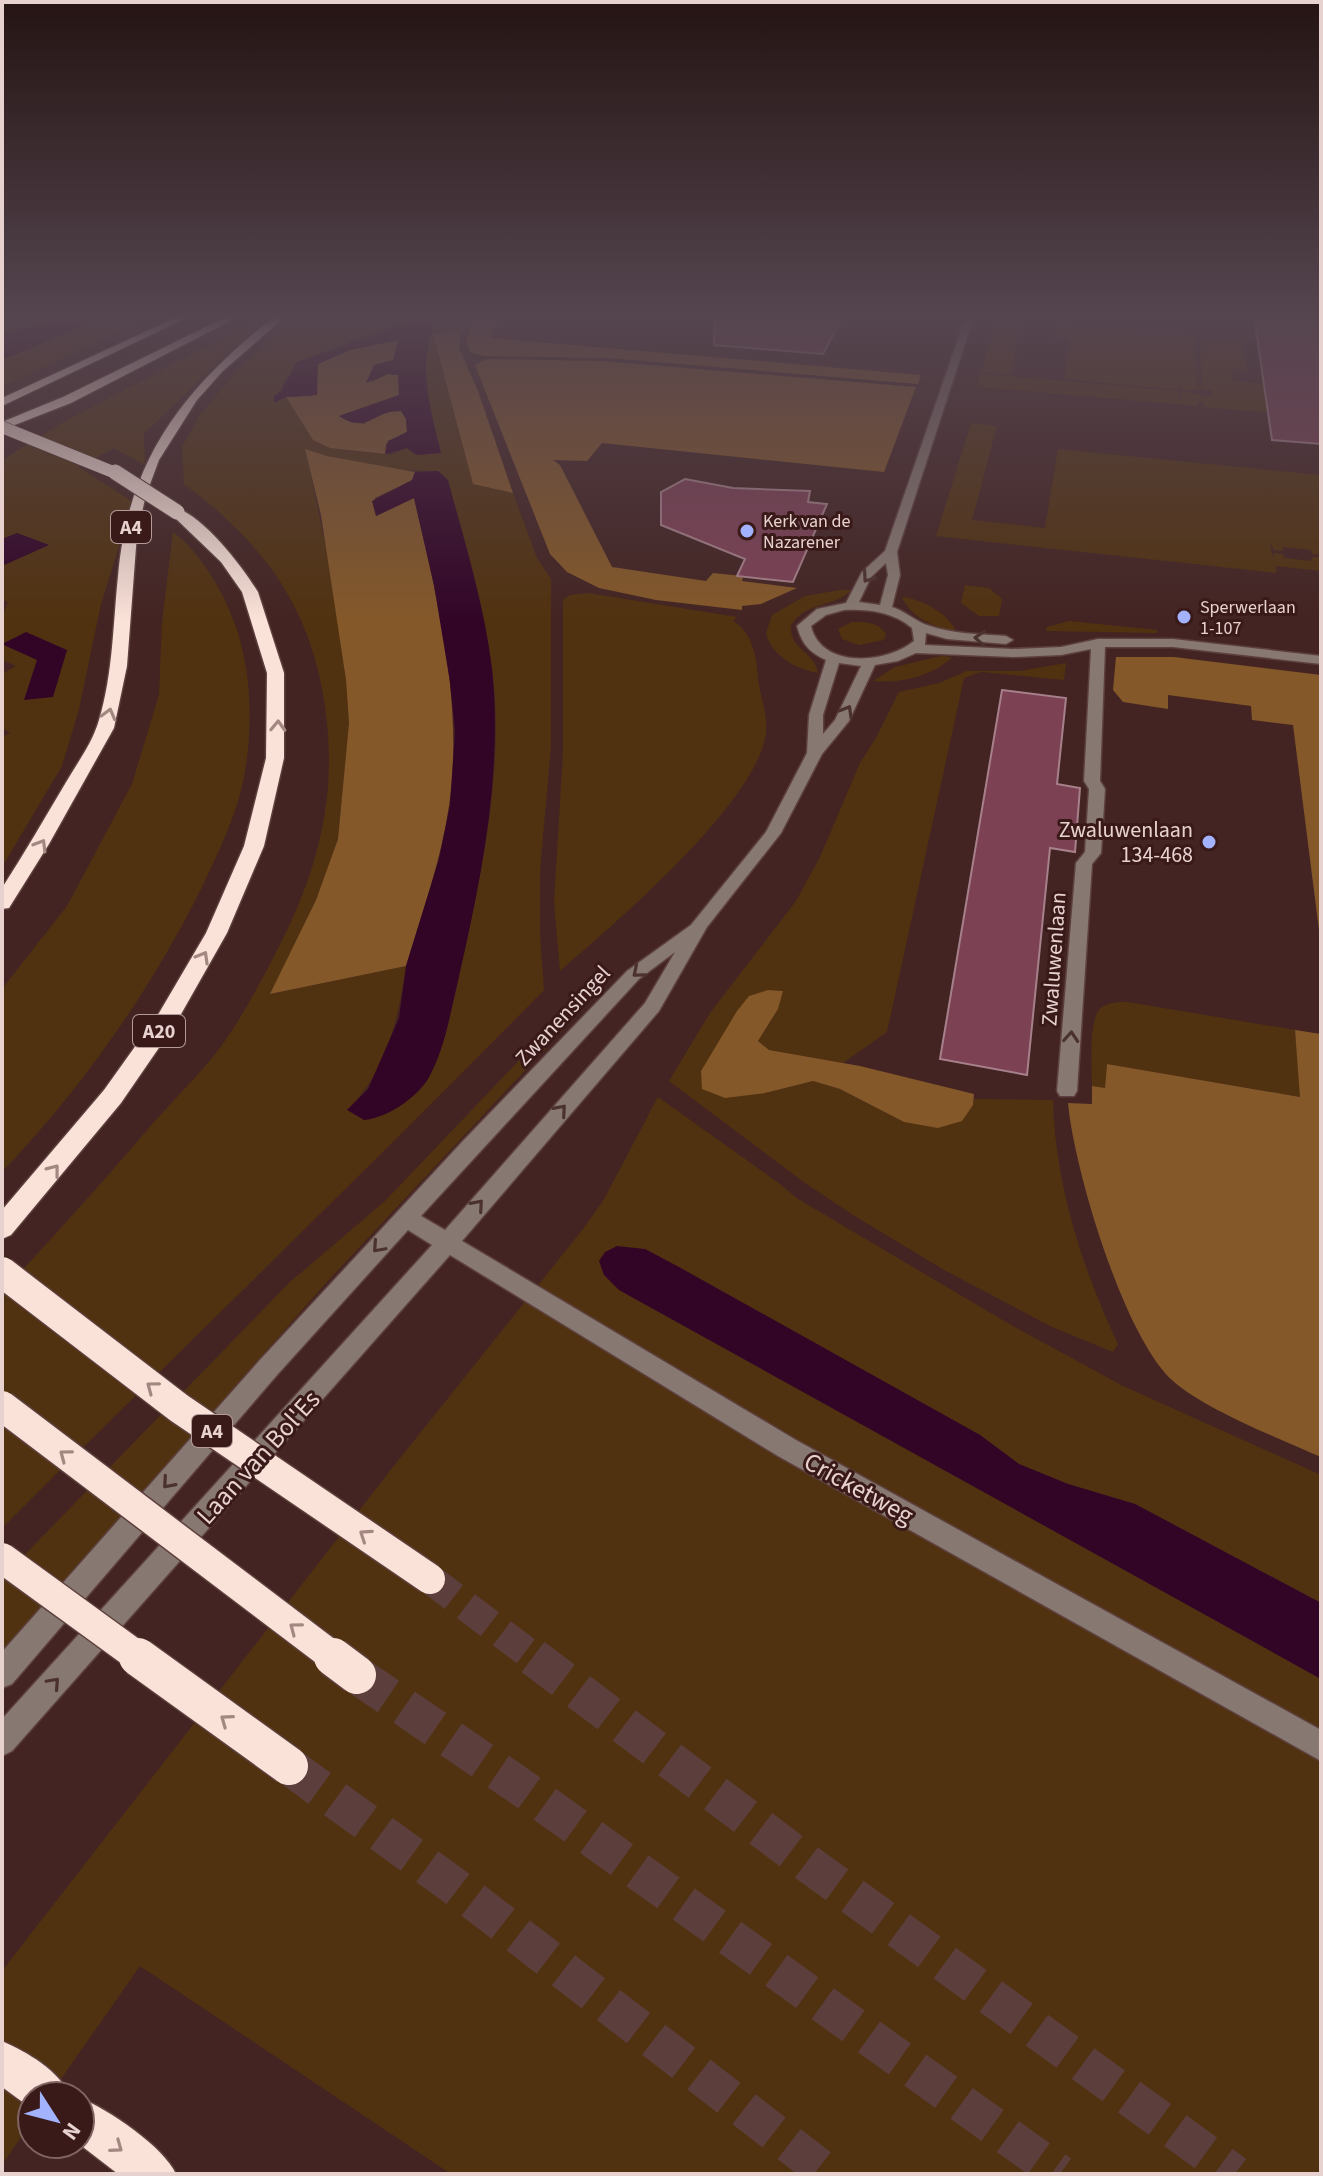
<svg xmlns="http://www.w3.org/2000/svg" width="1323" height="2176" font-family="'Source Sans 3',sans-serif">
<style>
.green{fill:#513210;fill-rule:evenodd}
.forest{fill:#845829}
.water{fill:#320527}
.building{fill:#7d4154;stroke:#a6808a;stroke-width:2}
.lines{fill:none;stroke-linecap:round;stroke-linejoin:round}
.highway-tunnel-far1{stroke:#5c3e3c;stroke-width:30;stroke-dasharray:30 15;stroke-linecap:butt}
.highway-tunnel{stroke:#5c3e3c;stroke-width:38;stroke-dasharray:38 19;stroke-linecap:butt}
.minor-casing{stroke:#5d403e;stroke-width:3}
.highway-casing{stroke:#5d403e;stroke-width:3}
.minor{fill:#877871;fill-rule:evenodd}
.highway{fill:#fae2d8;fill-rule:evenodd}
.highway-bridge-far3-casing{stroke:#5d403e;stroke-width:13;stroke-linecap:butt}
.highway-bridge-far2-casing{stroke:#5d403e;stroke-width:17;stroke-linecap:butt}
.highway-bridge-far1-casing{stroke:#5d403e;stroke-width:33;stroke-linecap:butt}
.highway-bridge-casing{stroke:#5d403e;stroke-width:41;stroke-linecap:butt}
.highway-bridge-far3{stroke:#fae2d8;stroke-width:12}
.highway-bridge-far2{stroke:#fae2d8;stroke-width:15}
.highway-bridge-far1{stroke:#fae2d8;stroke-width:30}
.highway-bridge{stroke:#fae2d8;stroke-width:38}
.oneway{stroke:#4c322f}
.oneway2{stroke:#a38882}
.poi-dot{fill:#a2b2fd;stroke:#391a19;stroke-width:3}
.labels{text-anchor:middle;stroke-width:6;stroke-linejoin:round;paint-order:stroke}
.far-poi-label{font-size:18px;fill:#e7d2d0;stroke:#391a19;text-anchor:start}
.shield{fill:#391a19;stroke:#b39b99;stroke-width:2}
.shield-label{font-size:20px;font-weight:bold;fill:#e7d2d0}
.poi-label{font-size:22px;fill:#e7d2d0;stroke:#391a19;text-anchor:end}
.street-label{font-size:22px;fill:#e7d2d0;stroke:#391a19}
.near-street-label{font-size:26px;fill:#e7d2d0;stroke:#391a19}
</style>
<rect width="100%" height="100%" fill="#432422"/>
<!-- green -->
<path class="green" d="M2,316H80L2,333Z
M106,316H153L2,387V360Z
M265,316H272C224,351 188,395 144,433L145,465L114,448L79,467L133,502L101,604L79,709L62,766L2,867V737L10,733L2,728V674L16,666L2,660V617L8,602L2,599V566L48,545L17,533L2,539V460L60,424ZM3,645L67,650L25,700L38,660Z
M305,316H405L402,324L297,362L281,387L283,398L286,397L313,440L330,448L390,455L407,448L414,454L441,452C430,405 416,362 437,316H475L461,331L433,335L473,483L513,493L537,558L551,579V745L540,871V934L544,990C366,1172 182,1348 2,1528V1292C54,1236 105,1180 155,1121C176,1097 200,1074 219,1049C238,1024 254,994 269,966C316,879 340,800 324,700C309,604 261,541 184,484L182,447L199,416L237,371L274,336ZM306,450C347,463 395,472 438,471C454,527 475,584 487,641C510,744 483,871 459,972C451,1010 444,1047 426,1082L347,1110C387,1071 398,1020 406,966L271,994L316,900L338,839L349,723L346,680L329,563Z
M997,316H1023L1010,375L981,372Z
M1057,326L1194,336L1197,386L1202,387L1200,337L1241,340V336L1274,338H1242L1246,370L1232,369L1233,381L1301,387L1321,417L1204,407L1203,402H1198V406L977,387L980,374L1179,391L1180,400L1182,391L1212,397V390H1182V384L1179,390L1064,379L1070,339L1055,337Z
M971,423L997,426L972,520L1045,528L1058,449L1321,475V555L1312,554L1311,550L1283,547V551L1274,550L1270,542L1273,558L1274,553L1283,554L1284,558L1311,561L1312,557H1321V571L1276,566V573L936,536Z
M173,532C202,554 224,593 236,627C252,675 253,727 244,777C237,814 219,851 203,885C151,990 83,1087 2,1172V989L67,906L132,784L159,695L162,622Z
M965,585L989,588L1002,599L999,616H979L961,603Z
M840,590H852C834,608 803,602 791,626C789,649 815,652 818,673C796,669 772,656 766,633L772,615L805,596Z
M588,593L737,617L733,621C752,631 757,658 758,678C760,696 768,715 766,733C757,803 614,924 560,971L554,903L563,752V600L570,595Z
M902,597C921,599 947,612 956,631C936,629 910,617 902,597Z
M1069,621L1157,630V633L1046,631L1047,627Z
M852,622C865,622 879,622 886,634L884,640L859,645L842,639L838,629Z
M941,656L952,657C934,676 898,684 873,681L895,667Z
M1066,663L1064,680L981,672L964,678L887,1032L843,1063L769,1050L758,1041L778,1009L783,991L768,990L749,996L701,1071L703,1089L765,1093L813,1081L840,1089L904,1122L973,1106L974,1099L1053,1100C1055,1184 1082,1268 1118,1344L1113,1352L1052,1327L946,1271L853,1215L805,1183L669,1081L710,1013L796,901L820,857L860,763L876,738L899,692L939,683L967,671H1020Z
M1127,1002L1295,1030L1301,1097L1107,1064L1105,1088L1092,1086C1092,1069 1088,1018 1101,1008C1109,1002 1118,1002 1127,1002Z
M552,1026L562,1031L326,1283L2,1651V1578L289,1283L385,1201Z
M658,1097L780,1184L798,1199L1011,1325L1123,1386L1321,1475V1603L1135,1504L1068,1484L1019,1464L980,1435L645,1249L619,1290L1321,1679V2174H451L140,1966L49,2096H32V2121L2,2165V1971L393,1467L583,1229L603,1201Z"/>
<!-- forest -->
<path class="forest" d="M482,316H505L498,322L490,338L921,375L918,384L608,358L483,356L470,352L466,340L471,328Z
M461,331L459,348L478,391L513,493L473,484L433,334Z
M398,340L393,360L370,383L388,374L398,375L399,395L339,416L363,424L387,412L401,411L406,419L407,432L386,444L385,454L330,448L313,440L286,397L312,396L318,364L350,350Z
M487,359L602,361L916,387L884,472L602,443L587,461L553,460L560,465L612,567L706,581L713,573L743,576L742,581L797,588L761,604L742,606V610L656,600L599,588L567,572L550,554L475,365Z
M305,449L327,456L415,472L413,480L375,498L376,516L414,498C437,598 464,703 449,806C441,861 422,913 406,966L270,994L316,900L338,839L349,723L346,680L321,515Z
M1116,657H1174L1321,675V946L1293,725L1252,720L1251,706L1168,695V709L1123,702L1113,690Z
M768,990L783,991L778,1009L758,1041L769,1050L860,1066L974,1094L973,1105L962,1121L938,1128L904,1122L840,1089L813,1081L765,1093L725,1098L702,1089L701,1071L737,1011L749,996Z
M1295,1030L1321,1034V1457C1280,1439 1206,1410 1173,1381C1124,1338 1074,1169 1068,1103L1092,1104V1086L1105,1088L1107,1064L1300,1097Z"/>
<!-- water -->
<path class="water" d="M80,316H106L2,360V333Z
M405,316H437C416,362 429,406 441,453L417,455L407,448L385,454L388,441L407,432L406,419L401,411C373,410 367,435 339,416L399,395L398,375L388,374L366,383L374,365L393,360L398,340L350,350L318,364L317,395L286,397L274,403V396L281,391L297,362L402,324Z
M438,471L448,480C464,540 485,607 492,669C503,773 481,880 458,981C450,1014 445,1049 428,1079C416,1098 387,1118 364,1120L347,1110L368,1089L399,1018L406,966L439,859L450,805L455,731L450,682L434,585L414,498L376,516L372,501L412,480L415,472Z
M17,533L49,545L2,566V539Z
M26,632L67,650L53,697L24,700L37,660L2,644Z
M617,1246L645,1249L679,1267L980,1435L1019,1464L1068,1484L1135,1504L1321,1603V1679L619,1290L604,1275L599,1261L605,1252Z"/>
<!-- building -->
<path class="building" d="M715,316H843L823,354L714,345Z
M1254,316H1321V444L1272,440Z
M685,479L733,488L810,491L808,502L827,504L793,582L737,576L745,559L661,525V492Z
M1002,690L1066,698L1057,784L1080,788L1075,852L1050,848L1027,1075L940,1059Z"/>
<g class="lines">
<!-- highway-tunnel-far1 -->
<path class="highway-tunnel-far1" d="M430,1579L536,1659"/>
<!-- highway-tunnel -->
<path class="highway-tunnel" d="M533,1657L807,1863L1235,2174
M357,1675L518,1785L1060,2174
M289,1766L454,1886L828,2174"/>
<!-- minor casing -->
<g class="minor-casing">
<path id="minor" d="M966,316H974L897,552L900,575L892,607C905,611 915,621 927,625C952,634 980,634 1006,636L1013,640L1006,644L947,639L926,633L925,645L1013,649L1061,647L1098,639H1173L1321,656V664L1173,647H1105L1100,781L1105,789L1101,853L1092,864L1077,1091L1074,1096H1060L1057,1091L1076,863L1085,852L1089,789L1084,781L1091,649L1061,655L1013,657L916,653L898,661L875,665L849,721L822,754L781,833L707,927L659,1011L462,1241L796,1440L1321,1730V1761L778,1456L450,1255L12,1751L2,1756V1719L432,1245L408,1230L277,1375L12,1684L2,1688V1652L259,1361L462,1142L627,971L691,925L766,832L807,753L809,715L826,660C809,652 802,644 797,626L817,609L846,603L862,572L885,551ZM886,563L888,575L880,605L859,602L871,577ZM844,610C869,609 893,612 912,628L914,641C886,664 821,669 811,626L826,615ZM839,663L861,666L835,720L823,734V715ZM675,952L645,1003L445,1230L421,1216L639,979Z"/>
</g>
<!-- highway casing -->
<g class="highway-casing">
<path id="highway" d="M179,316H191L2,406V398Z
M228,316H240L71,403L2,430V422L63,397Z
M275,316H286L223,371L197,400L159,460L146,495L137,534L127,666L114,728L49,844L9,908L2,909V888C24,854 44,819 65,784C77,763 92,744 99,720C113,673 113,624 118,576C128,458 185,387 275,316Z
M177,508C205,518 242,566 258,592L284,673V758L264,846L227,933L176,1023L121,1103L11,1235L2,1239V1210L104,1090L159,1013L206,933L244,846L266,758L267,673L242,592L221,562L172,515V509Z
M2,2041C27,2052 60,2071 70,2096H32V2109L2,2087Z
M80,2098C108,2109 164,2147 176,2174H118L79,2144Z"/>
</g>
<!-- minor -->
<use href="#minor" class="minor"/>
<!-- highway -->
<use href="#highway" class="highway"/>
<!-- highway-bridge-far3 casing -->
<g class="highway-bridge-far3-casing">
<path id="highway-bridge-far3" d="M2,427L118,474"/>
</g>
<!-- highway-bridge-far2 casing -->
<g class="highway-bridge-far2-casing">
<path id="highway-bridge-far2" d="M115,472L177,512"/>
</g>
<!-- highway-bridge-far1 casing -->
<g class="highway-bridge-far1-casing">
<path id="highway-bridge-far1" d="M2,1272L179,1408L430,1579
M2,1406L336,1659
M2,1558L141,1659"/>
</g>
<!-- highway-bridge casing -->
<g class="highway-bridge-casing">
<path id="highway-bridge" d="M138,1657L289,1766
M333,1657L357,1675"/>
</g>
<!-- highway-bridge-far3 -->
<use href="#highway-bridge-far3" class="highway-bridge-far3"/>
<!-- highway-bridge-far2 -->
<use href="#highway-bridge-far2" class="highway-bridge-far2"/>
<!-- highway-bridge-far1 -->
<use href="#highway-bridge-far1" class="highway-bridge-far1"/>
<!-- highway-bridge -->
<use href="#highway-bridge" class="highway-bridge"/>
</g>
<!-- one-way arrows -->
<defs><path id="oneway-chevron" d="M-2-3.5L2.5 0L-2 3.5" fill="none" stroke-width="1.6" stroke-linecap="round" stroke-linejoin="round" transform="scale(2)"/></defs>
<g class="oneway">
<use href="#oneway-chevron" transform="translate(868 577) rotate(125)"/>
<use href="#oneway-chevron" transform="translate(980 638) rotate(-176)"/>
<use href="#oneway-chevron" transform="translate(847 711) rotate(-60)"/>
<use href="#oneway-chevron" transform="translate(638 972) rotate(140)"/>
<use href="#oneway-chevron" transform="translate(1071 1037) rotate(-86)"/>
<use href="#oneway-chevron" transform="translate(561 1110) rotate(-49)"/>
<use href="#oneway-chevron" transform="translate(478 1205) rotate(-49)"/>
<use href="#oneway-chevron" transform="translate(378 1247) rotate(132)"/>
<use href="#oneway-chevron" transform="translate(168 1483) rotate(131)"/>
<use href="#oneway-chevron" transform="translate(54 1683) rotate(-48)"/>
</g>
<g class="oneway2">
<use href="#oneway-chevron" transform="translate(109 714) rotate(-75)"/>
<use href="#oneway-chevron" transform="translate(278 726) rotate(-88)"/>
<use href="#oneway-chevron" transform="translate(41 845) rotate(-59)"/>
<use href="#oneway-chevron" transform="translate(203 957) rotate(-60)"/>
<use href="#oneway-chevron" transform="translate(54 1170) rotate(-52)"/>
<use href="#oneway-chevron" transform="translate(152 1387) rotate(-143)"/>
<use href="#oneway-chevron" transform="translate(65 1455) rotate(-143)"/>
<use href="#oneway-chevron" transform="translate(365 1535) rotate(-146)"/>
<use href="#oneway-chevron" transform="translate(295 1628) rotate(-143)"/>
<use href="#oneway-chevron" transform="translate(226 1720) rotate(-144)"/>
<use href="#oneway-chevron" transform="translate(117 2147) rotate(36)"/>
</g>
<!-- sky -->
<linearGradient id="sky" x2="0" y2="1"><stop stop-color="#251413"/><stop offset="0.51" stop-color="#55454f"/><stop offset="1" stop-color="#55454f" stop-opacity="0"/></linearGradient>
<rect width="1323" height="620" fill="url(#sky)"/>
<!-- markers -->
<g class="poi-dot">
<circle cx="747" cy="531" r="8"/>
<circle cx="1184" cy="617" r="8"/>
<circle cx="1209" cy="842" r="8"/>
</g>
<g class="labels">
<!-- far-poi labels -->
<g class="far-poi-label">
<text x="763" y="527">Kerk van de<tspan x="763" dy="21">Nazarener</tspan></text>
<text x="1200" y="613">Sperwerlaan<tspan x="1200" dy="21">1-107</tspan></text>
</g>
<!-- shield labels -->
<g class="shield">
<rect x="111" y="511" width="40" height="32" rx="6"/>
<rect x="133" y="1015" width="52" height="32" rx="6"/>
<rect x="192" y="1415" width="40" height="32" rx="6"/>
</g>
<g class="shield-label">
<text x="131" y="534">A4</text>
<text x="159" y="1038">A20</text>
<text x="212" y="1438">A4</text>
</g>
<!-- poi labels -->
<g class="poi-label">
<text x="1193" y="837">Zwaluwenlaan<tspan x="1193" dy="25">134-468</tspan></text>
</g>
<!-- street labels -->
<g class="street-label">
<text transform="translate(1053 959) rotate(-86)" y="8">Zwaluwenlaan</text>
<text transform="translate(562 1015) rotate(-47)" y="8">Zwanensingel</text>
</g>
<!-- near-street labels -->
<g class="near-street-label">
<text transform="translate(258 1457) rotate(-48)" y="9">Laan van Bol'Es</text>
<text transform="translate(859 1488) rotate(29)" y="9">Cricketweg</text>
</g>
</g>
<!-- border -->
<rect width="1323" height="2176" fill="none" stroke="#e7d2d0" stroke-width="8"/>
<!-- north arrow -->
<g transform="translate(56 2120) rotate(126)"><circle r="38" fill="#391a19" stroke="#7f6462" stroke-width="2"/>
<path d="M0-6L14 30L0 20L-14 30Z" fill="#a2b2fd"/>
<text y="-12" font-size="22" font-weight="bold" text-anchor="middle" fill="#e7d2d0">N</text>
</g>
</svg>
